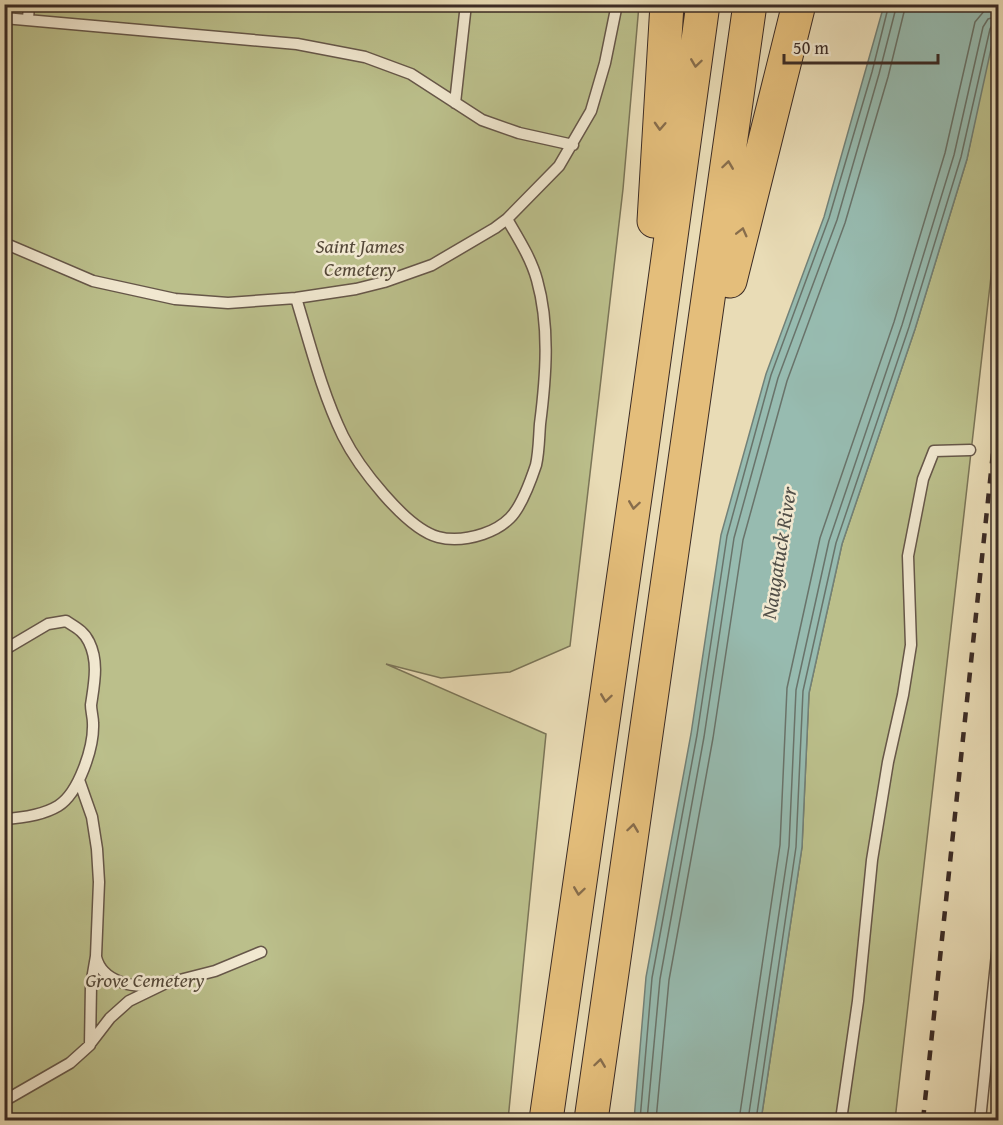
<svg xmlns="http://www.w3.org/2000/svg" width="1003" height="1125" font-family="'Gentium Book Plus',serif">
<style>
.green{fill:#bbbf8b;stroke:#7b7558;stroke-width:1.5}
.water{fill:#97bbb0;stroke:#728178;stroke-width:1.5}
.lines{fill:none;stroke-linecap:round;stroke-linejoin:round}
.shore{stroke:#69736a;stroke-width:1.5}
.lane-casing{stroke:#665749;stroke-width:13}
.highway-casing{stroke:#3b2b25;stroke-width:35}
.lane{stroke:#f1e8d0;stroke-width:10}
.highway{stroke:#e4be7b;stroke-width:33}
.rail{stroke:#3b2b25;stroke-width:4.5;stroke-dasharray:10 10;stroke-linecap:butt}
.oneway{stroke:#876d4c}
.labels{text-anchor:middle;stroke-width:5;stroke-linejoin:round;paint-order:stroke}
.park-label{font-size:20px;font-style:italic;fill:#554939;stroke:#f1e8d0}
.water-label{font-size:21px;font-style:italic;fill:#524f48;stroke:#f1e8d0}
</style>
<rect width="100%" height="100%" fill="#e9dcb6"/>
<filter id="stains"><feTurbulence type="fractalNoise" baseFrequency=".00333" numOctaves="4"/><feColorMatrix values="0 0 0 0 .2 0 0 0 0 .09 0 0 0 0 .02 0 0 0 .5 -.17"/></filter>
<radialGradient id="worn" r=".72"><stop offset=".6" stop-color="#630" stop-opacity="0"/><stop offset="1" stop-color="#630" stop-opacity=".3"/></radialGradient>
<!-- green -->
<path class="green" d="M5,5H639L623,189L570,646L510,672L441,678L386,664L546,734L508,1120H5Z
M998,5V215L895,1120H761L802,847L809,693L842,544L915,329L967,159Z"/>
<!-- water -->
<path class="water" d="M884,5H998V17L967,159L915,329L842,544L809,693L802,847L761,1120H634L646,977L691,734L721,535L766,374L824,217Z"/>
<g class="lines">
<!-- shore -->
<path class="shore" d="M640,1120L652,978L697,735L727,536L771,375L829,218L872,72L889,4
M647,1120L660,979L704,737L734,538L778,378L837,220L879,74L897,4
M656,1120L669,980L713,738L743,540L787,381L845,223L888,77L906,4
M739,1120L780,845L787,688L820,538L894,322L945,153L975,22L985,10L998,7
M748,1120L789,846L796,690L829,541L902,325L954,155L983,27L988,19L998,16
M756,1120L796,847L803,691L836,543L909,327L961,157L990,29L993,24H998"/>
<!-- lane casing -->
<g class="lane-casing">
<path id="lane" d="M4,18L297,44L365,57L411,74L482,120L519,133L573,145
M28,20L29,4
M455,103L466,4
M4,243L93,281L175,299L228,303L296,298L356,289L384,282L432,265L495,228L507,219L559,166L591,111L605,63L617,4
M296,298C310,344 322,393 343,436C358,466 405,528 438,537C453,541 468,539 483,534C492,531 503,525 510,518C521,507 531,480 536,465C539,452 539,437 540,424C546,377 550,326 537,280C531,258 518,238 507,219
M4,650L48,624L66,621C75,627 84,631 89,642C99,662 94,684 91,705C91,711 93,717 93,723C94,747 79,793 58,806C43,815 22,818 4,819
M96,957C102,982 133,988 154,985
M90,1044L110,1018L129,1001L164,984L215,971L261,952
M4,1101L70,1063L90,1045L91,985L96,956L99,882L97,849L92,817L79,780
M841,1120L858,1001L872,860L888,762L903,695L911,645L908,556L923,479L934,451L970,450
M980,1120L998,944"/>
</g>
<!-- highway casing -->
<g class="highway-casing">
<path id="highway" d="M654,221L667,4
M730,281L799,4
M546,1120L639,469L703,4
M591,1120L750,4"/>
</g>
<!-- lane -->
<use href="#lane" class="lane"/>
<!-- highway -->
<use href="#highway" class="highway"/>
<!-- rail -->
<path class="rail" d="M923,1120L998,405"/>
</g>
<!-- one-way arrows -->
<defs><path id="oneway-chevron" d="M-2-3.5L2.5 0L-2 3.5" fill="none" stroke-width="1.6" stroke-linecap="round" stroke-linejoin="round" transform="scale(1.5)"/></defs>
<g class="oneway">
<use href="#oneway-chevron" transform="translate(696 63) rotate(98)"/>
<use href="#oneway-chevron" transform="translate(660 126) rotate(93)"/>
<use href="#oneway-chevron" transform="translate(728 165) rotate(-82)"/>
<use href="#oneway-chevron" transform="translate(742 232) rotate(-76)"/>
<use href="#oneway-chevron" transform="translate(634 505) rotate(98)"/>
<use href="#oneway-chevron" transform="translate(606 698) rotate(98)"/>
<use href="#oneway-chevron" transform="translate(633 828) rotate(-82)"/>
<use href="#oneway-chevron" transform="translate(579 891) rotate(98)"/>
<use href="#oneway-chevron" transform="translate(600 1063) rotate(-82)"/>
</g>
<g class="labels">
<!-- park labels -->
<g class="park-label">
<text x="360" y="253">Saint James<tspan x="360" dy="23">Cemetery</tspan></text>
<text x="145" y="987">Grove Cemetery</text>
</g>
<!-- water labels -->
<g class="water-label">
<text transform="translate(779 553) rotate(-81)" y="7">Naugatuck River</text>
</g>
</g>
<!-- margin -->
<rect width="1003" height="1125" fill="none" stroke="#e9dcb6" stroke-width="24"/>
<rect x="6" y="6" width="991" height="1113" fill="none" stroke="#3b2b25" stroke-width="3"/>
<rect x="12" y="12" width="979" height="1101" fill="none" stroke="#3b2b25" stroke-width="1.5"/>
<!-- scale -->
<path d="M784 54v9h154v-9" fill="none" stroke="#3b2b25" stroke-width="3"/>
<text x="793" y="54" font-size="18" fill="#3b2b25" stroke="#f1e8d0" stroke-width="4.5" paint-order="stroke">50 m</text>
<rect width="100%" height="100%" filter="url(#stains)"/>
<rect width="100%" height="100%" fill="url(#worn)"/>
</svg>
